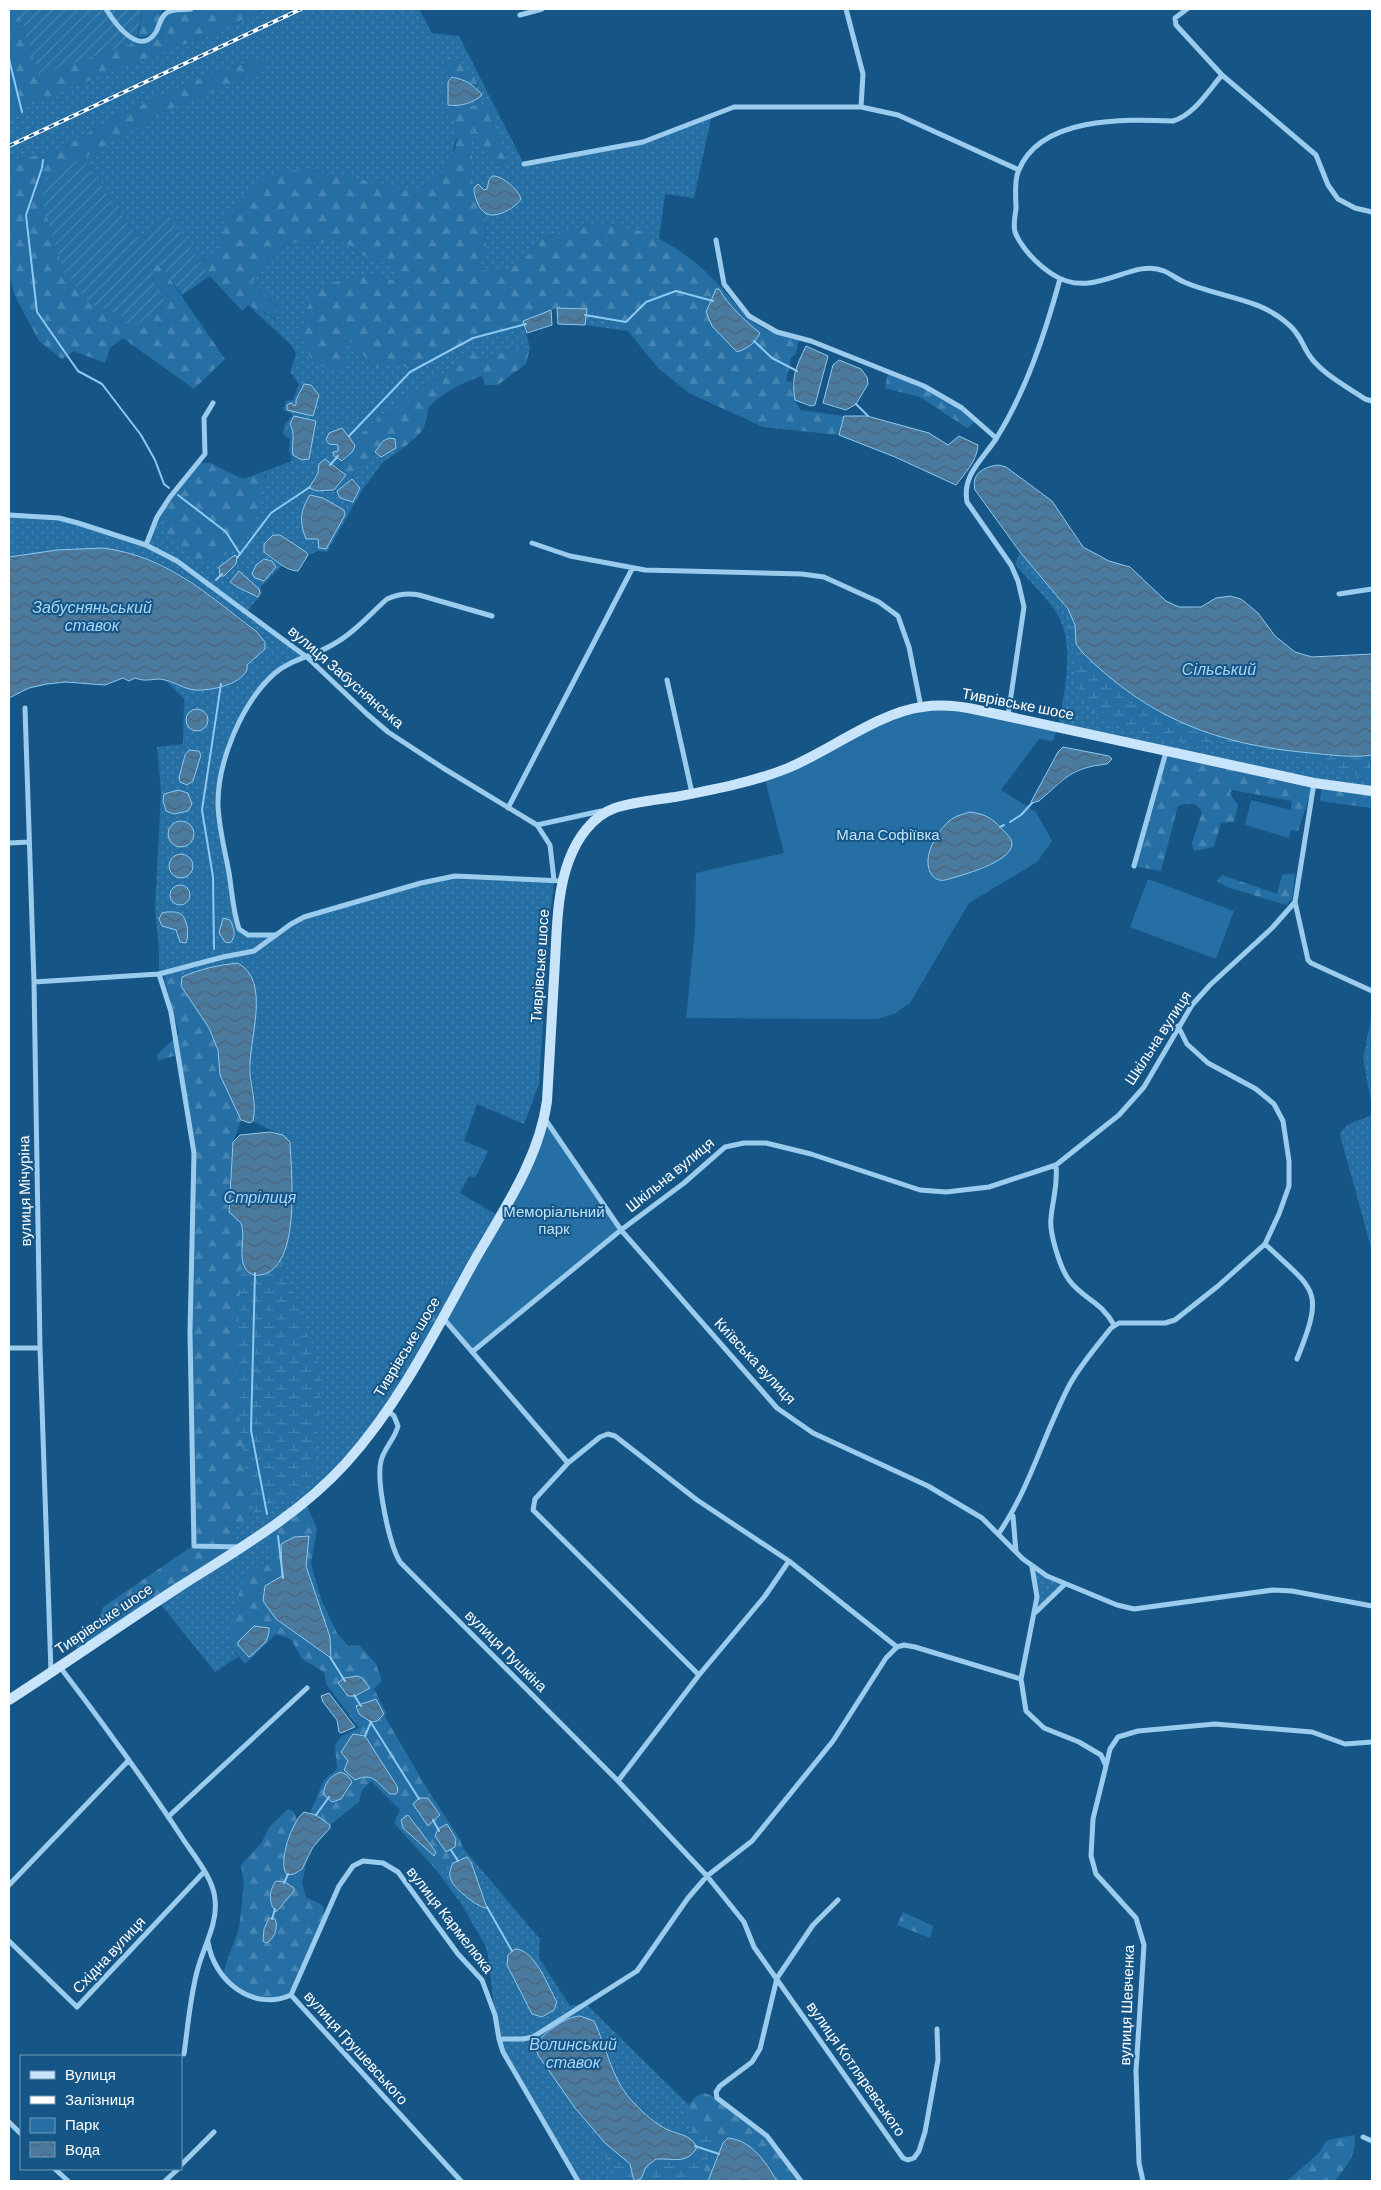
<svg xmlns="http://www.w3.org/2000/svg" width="1381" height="2190" font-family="Barlow,sans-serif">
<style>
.grass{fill:url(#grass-dots);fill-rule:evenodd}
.forest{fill:url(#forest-firs);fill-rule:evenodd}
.wetland{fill:url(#wetland-marsh)}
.park{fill:#256fa4}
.garden{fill:url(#garden-furrows)}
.water{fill:url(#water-waves);stroke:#8dc9f1}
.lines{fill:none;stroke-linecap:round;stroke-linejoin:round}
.stream{stroke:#8dc9f1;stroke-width:2}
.street{stroke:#9bccee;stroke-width:5}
.secondary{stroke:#c8e4fa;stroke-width:10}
.rail-casing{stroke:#fff;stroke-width:4}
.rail{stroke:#165687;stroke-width:2;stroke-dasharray:5.5;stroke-linecap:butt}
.labels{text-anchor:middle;stroke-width:4;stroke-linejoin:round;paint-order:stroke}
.street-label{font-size:15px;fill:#fff;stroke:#165687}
.park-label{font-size:15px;fill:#c1e3fa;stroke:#165687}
.water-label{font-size:16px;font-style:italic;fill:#a7d5f6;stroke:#165687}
</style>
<defs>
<pattern id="grass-dots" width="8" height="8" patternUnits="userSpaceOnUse" patternTransform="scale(1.25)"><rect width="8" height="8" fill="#256fa4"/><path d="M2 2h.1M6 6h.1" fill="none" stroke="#4685b2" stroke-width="1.8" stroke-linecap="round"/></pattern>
<pattern id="forest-firs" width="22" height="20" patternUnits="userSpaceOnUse" patternTransform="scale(1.25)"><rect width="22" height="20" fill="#256fa4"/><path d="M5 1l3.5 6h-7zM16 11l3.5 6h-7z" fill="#4685b2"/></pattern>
<pattern id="wetland-marsh" width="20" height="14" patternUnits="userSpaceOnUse" patternTransform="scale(1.25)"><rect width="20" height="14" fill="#256fa4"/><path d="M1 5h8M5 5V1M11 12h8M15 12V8" fill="none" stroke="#4685b2"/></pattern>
<pattern id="garden-furrows" width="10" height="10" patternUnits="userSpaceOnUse" patternTransform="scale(1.25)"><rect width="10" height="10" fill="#256fa4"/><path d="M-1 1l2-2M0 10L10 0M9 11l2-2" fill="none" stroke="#4685b2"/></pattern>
<pattern id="water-waves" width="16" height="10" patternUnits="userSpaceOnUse" patternTransform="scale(1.25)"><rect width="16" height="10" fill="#4b7a9f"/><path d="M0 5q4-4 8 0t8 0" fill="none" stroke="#4c6376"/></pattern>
</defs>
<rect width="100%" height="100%" fill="#165687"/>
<!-- grass -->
<path class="grass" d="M265,9H419L432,33L459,36L524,164L626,146L712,114L694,198L665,194L659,239C617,224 588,222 546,237C537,241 533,249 527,256C514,271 493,277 476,266C489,250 487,233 485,213C496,217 518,210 521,198L499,177L490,178L488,188L486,190L475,186L474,197L472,190V128L495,165L502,166L507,160L494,129L492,103C481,113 466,123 458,135C454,141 454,151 452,157C446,176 428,188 408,191L314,171L270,175L235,204L228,215L224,239L219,250L209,257L199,261L168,215L138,238L82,158L166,111L267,58L212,73L120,114L55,152L9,161V114L115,69L215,33ZM448,57L478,85L476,88L481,95L452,77L456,78L444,64Z
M333,235L367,258L393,265L398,281L368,274L344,341L349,340L374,367H412L523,321L530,348H514L479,361L461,364L413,392L395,410L381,416L360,435L353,451L355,445L336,443L338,445V451L334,456L342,461L338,467L325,459L319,464L318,473L312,480L324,492L337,491L340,498L353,502L360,488L352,479L354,469L368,461L375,452L381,457L396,448L402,449L383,462L363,489L327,552L319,551L308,555L306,552H264L282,565L261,587L262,593L247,612L308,658L279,669L246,709L225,761L218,804L237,924L243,932L275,935L298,920L455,876L554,880L550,916L539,1084L524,1124L477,1104L464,1141L488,1151L475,1178L469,1176L460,1193L500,1217L459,1289L446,1282L408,1346L421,1355L387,1410L305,1502L274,1551L272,1559L268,1563L248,1575L229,1639L231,1647L238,1657L215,1672L158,1601L242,1546L232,1536L233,1527L252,1514L272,1271L288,1234L291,1222L290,1142C286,1135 262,1127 253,1121C258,1101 249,1078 251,1057L192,973C181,978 169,981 159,974V950L155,909L161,792L157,747L183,744L184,699L164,679L195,690L220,686L265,649C258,627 239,617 221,604C207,594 194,583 180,574C122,540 72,547 9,557V515L59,518L146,545L154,524L170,497L166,529L227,554L254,522L259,509V498L267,477L262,472L290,462L292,458L289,451L290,439L283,434L285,424L292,416L291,413L283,410L286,401L293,400L299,384L290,372L296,354L291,345L248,305L275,319L279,308L252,282L268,261L293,242L314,248Z
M587,309L628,331L585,325Z
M1020,552L1031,563L1073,617L1372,755V791L1058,727C1064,694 1076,645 1057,614C1046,596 1028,580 1015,564Z
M1372,1015V1107L1363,1058Z
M1372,1112V1251L1340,1135C1344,1123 1359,1121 1370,1116Z
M1032,1566L1064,1585L1035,1612L1037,1597Z
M463,1848L540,1939L539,1958L570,2006L585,2003L695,2111L801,2181H578L503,2052L495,2015L488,1955L485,1945L462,1905L437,1871Z"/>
<!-- forest -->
<path class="forest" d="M9,9H17L39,74L136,42L151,40L163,19L169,14L197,9H264L215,33L115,70L9,114Z
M142,9H162C158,23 155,38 138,37Z
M448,57L455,58L477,78L476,88L474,85L456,78L444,63Z
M267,58L260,72L166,111L45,180L90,304L120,315L126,322L154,285L152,263L161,266L225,359L194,389L123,338L110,348L105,363L74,351L62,359L39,341L14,294L9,274V161L55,152L120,114L212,73Z
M492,103L494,129L507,160L502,166L495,165L472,129V190L485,213L487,234L485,252L476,266C493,277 513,271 527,256C533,250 536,241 545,238C568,228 600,223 624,227C662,234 693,258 720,286C734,301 744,317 763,328C774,334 787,337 799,340L796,354L791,358L786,381L792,382L795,400L800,410L844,416L839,435L763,427L689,393L658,368L628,331L587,309L557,308L412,367H374L349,340H345L347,362L336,372L312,362L301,334L313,291L338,281L368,274L397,281L393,265L367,258L333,235L314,248L293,242L268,261L252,282L279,309L276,319L248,305L242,311L210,276L199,261C230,249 218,238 228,213C232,204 241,197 249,191C255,186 262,179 270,175C298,161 376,184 408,190C437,187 455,164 457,136C458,128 453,117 451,109ZM719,289L731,307L740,316L706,312Z
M514,348H530L526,364L498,385H485L482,376C464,382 441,393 428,408C427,431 418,436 402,449L396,448L395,439L383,441L368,461L354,469L352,479L337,491L334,490L346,475L338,467L353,451L360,435L381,416L395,410L413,392L461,364L464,355L474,353L479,361Z
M888,372L924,386L978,420L967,428L920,397L885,388Z
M199,463H210L243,479L262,472L268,481L259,498V509L254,522L227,554L210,564L199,562L170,540L166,529L170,497Z
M1166,752L1314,783L1298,831L1287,830L1292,801L1232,790L1230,794L1238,805L1234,822L1221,823L1214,847L1194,851L1192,843L1202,812C1196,802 1189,802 1178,806L1161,871L1134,866Z
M1322,784L1372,791V808L1320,801Z
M1295,873L1292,899L1286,905L1227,887L1217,881L1222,875L1277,894L1282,875Z
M182,977L181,987L209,1028L218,1050L220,1075L241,1120L233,1142L228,1207L243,1227L254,1509L249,1517L233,1527L232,1536L242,1547L77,1655L76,1639L98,1623L103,1607L194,1545L191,1403L196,1152L180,1054L158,1061L157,1055L179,1034L164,978Z
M446,1282L459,1289L421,1355L408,1347Z
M305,1502L317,1528L311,1563L321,1599L337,1633L348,1646L359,1645L376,1664L382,1681L374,1689L386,1712L385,1717L429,1792L460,1839L463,1848L437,1871L394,1823L400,1810L371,1781L362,1790L359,1802L330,1825L310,1813L324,1780L337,1769L335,1745L342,1736L359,1728L326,1684L324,1672L302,1659L291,1639L276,1634L245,1664L231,1647L229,1639C233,1621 236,1599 243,1582C254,1554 283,1582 267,1530Z
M288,1809L294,1812L297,1820L286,1865L304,1866L308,1855L302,1883L306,1897C310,1900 320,1902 323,1907C329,1918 297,1981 291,1995C263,2007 246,1992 223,1977L224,1970L239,1928L244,1884L241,1865L262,1842L269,1827Z
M903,1912L933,1926L930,1938L897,1925Z
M705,2093L717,2098L767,2136L799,2181H695L701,2144C697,2137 689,2128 687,2120C683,2108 694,2095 705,2093Z
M1354,2135C1359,2153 1345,2168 1335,2181H1287L1319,2153L1327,2140Z"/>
<!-- wetland -->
<path class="wetland" d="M1073,617L1372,748V779L1333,770L1315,759L1216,740L1200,746L1123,729L1094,713L1080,695L1068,625Z
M288,1234L281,1270L289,1281L323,1378L314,1470L313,1476L306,1484L263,1516L254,1511L251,1505L235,1390V1362L243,1252L247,1257Z
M649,2117L669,2128L711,2133L716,2135L700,2181H618L585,2118C603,2140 623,2158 642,2177L646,2167L678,2137Z"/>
<!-- park -->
<path class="park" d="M934,706L1058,727L1053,741L1039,739L1001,790L1036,812L1052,841L1037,862L969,903L910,1003L894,1014L877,1019L686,1018L695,930L696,873L784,853L764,776L890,716Z
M1251,800L1295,811L1289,838L1245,825Z
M1148,879L1234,911L1216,959L1130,927Z
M544,1118L621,1230L472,1352L443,1317L519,1183Z"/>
<!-- garden -->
<path class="garden" d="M17,9H142L136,42L39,75Z
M82,158L138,238L168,215L210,276L182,295L161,266L152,263L154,285L165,302L137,325L126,323L120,315L90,304L63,270L44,207L45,179Z"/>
<!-- water -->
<path class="water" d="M452,77C466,80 473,84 482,95C474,103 459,107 448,105V82Z
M492,176C502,175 519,190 521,199C517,207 495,220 485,213C478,208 474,196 474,188L478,184L484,190L487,189L489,180Z
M716,289H719C730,307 743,319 760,333C755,343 749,348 737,352L712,326L706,312Z
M557,308L587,309L585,325L558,324Z
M551,310L552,325L527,333L523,321Z
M806,346L828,356L815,405L811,406L795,400C791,376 796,367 806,346Z
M839,360L861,369L867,377L868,384L856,404L846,410L823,403L833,365Z
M304,384L311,385L319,395L313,416L287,410V405L291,403L295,406L296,404V400Z
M294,416L316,421L309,459L302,460L293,455C291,444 296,434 290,424Z
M844,416H867L929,433L948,445L959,436L978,445C977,461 965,473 956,485L895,457L839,435Z
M342,428L355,445L353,451L342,461L334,456L333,452L338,451V445L329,444L326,440L329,433Z
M389,438L395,439L396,448L381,457L375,452L383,441Z
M325,459L346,475L334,490L317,491L309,488L318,473L319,464Z
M998,465L1006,467L1052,501L1083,547L1109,561L1130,567L1166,601L1179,607H1201L1216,598L1230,596L1241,599L1258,613L1275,636L1295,652L1312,657L1372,654V755C1352,758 1331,755 1311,753C1218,745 1149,719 1082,652L1076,644L1075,625L1068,609L1020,552L975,490C971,473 984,467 998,465Z
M352,479L360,488L353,502L340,498L337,491Z
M310,495L323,498L344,510L345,515L326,549L319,548L318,539H306C299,521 300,511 310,495Z
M273,535H280L306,552L308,555L298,571C286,571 274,559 264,552V544Z
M103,548C169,557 205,593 256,631L265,642V649L247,665V670C240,685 210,691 195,690C184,689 175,682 165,680C155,677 147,683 135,678L129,681L123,678L105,685L66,682L47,684L29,688L9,698V557L57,550Z
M235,555L237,557L236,564L224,576H220L219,567Z
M264,559L272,561L276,567L264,581L255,578L252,574L256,565Z
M239,571L259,589L260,593L258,597L239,588L230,582Z
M186 720a11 11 0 1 1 22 0a11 11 0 1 1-22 0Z
M1063,747L1109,756L1112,759L1107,764C1070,768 1066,778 1039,801L1032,803L1031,802L1058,752Z
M189,750L199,751L201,755L193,781L187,785L180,782L179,778L185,755Z
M178,790L188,793L192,804L188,811L174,814L166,811L163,800L164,794Z
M970,812C985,814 992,818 1002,829C1006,833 1012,838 1012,844C1012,862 960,876 945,880C939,881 935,879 932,875C920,859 937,832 949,821C955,816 963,814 970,812Z
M168 834a13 13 0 1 1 26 0a13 13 0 1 1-26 0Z
M169 866a12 12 0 1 1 24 0a12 12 0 1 1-24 0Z
M170 895a10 10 0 1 1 20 0a10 10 0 1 1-20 0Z
M166,912C171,912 178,911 182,915C188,921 189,937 186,943L180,942L176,930L162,926L159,919L162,913Z
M223,918L230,920C234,928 237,936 230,943L225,942L219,933Z
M238,963C272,982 248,1040 250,1072C251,1088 257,1105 253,1121L250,1123L241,1120L220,1075L218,1050L209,1028L181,986L182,977C200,969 219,965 238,963Z
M270,1132L283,1135L290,1142C291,1172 302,1267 261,1275C255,1276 248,1274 245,1268C238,1256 246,1236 241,1223L229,1212L233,1142L240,1135Z
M309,1536L306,1566L330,1637L331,1658L276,1619L263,1601L265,1586L282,1576L281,1544L294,1537Z
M254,1626L269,1628C270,1642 259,1648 249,1657L238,1645V1642Z
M358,1676L362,1678L370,1688L355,1696H348L338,1683L344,1678Z
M329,1693L355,1727L341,1733L339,1732L337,1720L323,1702L321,1696Z
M376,1699L384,1714L377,1721L371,1722L359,1714L356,1706Z
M353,1734L365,1736L397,1786L398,1791L396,1794H390C376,1782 374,1772 355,1780L344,1770L348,1761L341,1752Z
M341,1772L347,1775L352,1782L341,1799L332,1802L324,1795C323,1784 331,1775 341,1772Z
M419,1798H428L440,1815L428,1826L413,1804Z
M304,1812L316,1815L330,1825V1828L313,1847L302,1869L294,1874L287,1875C277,1863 292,1821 304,1812Z
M408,1815L436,1852L434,1856L403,1828L401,1820Z
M447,1824L456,1839L455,1847L446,1852L435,1836L438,1829Z
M467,1857L471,1862L487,1908C480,1909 456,1890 452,1882C448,1876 450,1869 453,1863Z
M276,1881L285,1882L294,1888V1891L276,1912C268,1903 269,1890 276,1881Z
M269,1918L275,1919C279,1927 274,1940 266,1943L263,1941L264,1929Z
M515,1949C535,1949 548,1987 557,2002L554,2010L542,2017L532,2014L507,1965L508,1955Z
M580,2016L594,2021C607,2048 612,2082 635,2104C644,2114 656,2124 668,2130C679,2135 690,2134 697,2147C688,2165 672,2158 656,2159L646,2167L641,2179L634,2181L630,2164L605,2143L575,2108L538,2055L535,2046C541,2034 567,2016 580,2016Z
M728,2138C752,2140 766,2163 777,2181H708L723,2143Z"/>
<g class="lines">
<!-- stream -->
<path class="stream" d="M9,59L22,112
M43,160L42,168L26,215L37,312L78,371L102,384L141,435L155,460L164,484L169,488
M585,315L626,322L646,302L676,291L713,301
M754,341L772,358L797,371
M856,404L868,416
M349,436L410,372L473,338L526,324
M330,465L338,456
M178,495L226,532L240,554
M237,558L271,513L310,487
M216,580L222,574
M1010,822L1021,815L1032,803
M1000,827L1004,825
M214,949L213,877L202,810L221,684
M255,1273L251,1430L267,1514
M278,1536L283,1578
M330,1657L345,1681
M354,1695L361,1706
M370,1721L419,1799
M365,1736L371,1722
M316,1815L329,1797
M433,1820L439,1831
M451,1850L458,1861
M284,1883L288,1874
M487,1907L512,1951
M272,1919L275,1909
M695,2146L719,2154"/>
<!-- street -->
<path class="street" d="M106,9C114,22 139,58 156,32C160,25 160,16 168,12C174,9 184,10 191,9
M846,9L863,74L861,107
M1187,9L1175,18L1176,25L1222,75L1316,155L1328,185L1338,199L1355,208L1372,212
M520,15L542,9
M1222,75C1208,91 1194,115 1173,121C1125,119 1039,116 1018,172C1014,183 1016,197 1016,209C1015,216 1013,225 1015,232C1021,248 1038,265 1052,274C1094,302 1131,257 1164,271C1171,274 1177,279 1184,282C1218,297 1260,298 1288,324C1300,334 1302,344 1309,355C1322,374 1346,386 1365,399L1372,401
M524,164L643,142L734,107H861L898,115L1019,170
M716,240L724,284L749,316L777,332L811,341L924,386L962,408L996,438
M9,515L59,518L78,523L146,545L177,561L308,658L367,714L388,732L443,768L537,825L601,811
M532,543L570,556L645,570L802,574L824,577L879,602L898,616L909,647L921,707
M146,545L157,517L170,497L205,454L204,418L213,403
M1339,594L1372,589
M667,680L692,793
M25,708L34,982L40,1348L51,1672
M1008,716L1024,607L1018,581L1011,565L967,502C962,475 982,460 996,439C1026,391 1045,334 1060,279
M508,808L632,569
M537,825L550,845L554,880
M9,843L29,842
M1134,866L1166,752
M1295,902L1308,960L1311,963L1372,991
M275,935H248L239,929C233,912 232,891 229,873C225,851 219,828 218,806C217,762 242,702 275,673C291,659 314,656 332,645C353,634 370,614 387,599C398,594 408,593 419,595L492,616
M159,974L171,1012L194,1153L190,1333L194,1546L240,1547
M34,982L159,974L223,957L254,951L291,924L304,917L421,883L455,876L563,881
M545,1119L621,1230L777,1408L813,1433L928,1486L982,1518L1023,1559L1047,1576L1117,1605L1134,1609L1273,1590L1292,1591L1372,1606
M1056,1165C1058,1188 1053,1196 1051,1218C1049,1232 1060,1268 1069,1280C1083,1299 1101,1301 1114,1325
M1265,1244C1316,1292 1325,1289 1297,1359
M443,1318L568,1463
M9,1348H40
M472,1352L621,1230L684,1183L725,1147L744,1143H766L811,1154L920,1190L946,1192L989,1187L1056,1165L1119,1115L1144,1087L1192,1005L1210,985L1272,928L1295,902L1314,783
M387,1410L394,1416L398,1426C395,1439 384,1448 381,1461C376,1481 389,1544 400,1562L618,1781L707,1876L744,1922L754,1947L903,2158L908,2160L914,2158L919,2151L925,2132L938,2060L937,2029
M1013,1516L1016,1552
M999,1533C1030,1488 1044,1433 1070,1384C1081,1364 1097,1346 1111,1328L1119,1323H1165L1175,1320L1218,1286L1265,1244L1279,1214L1289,1186V1161L1283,1121L1274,1104L1256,1089L1208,1063L1187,1044L1178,1026
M1032,1567L1037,1597L1021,1679L1026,1711L1044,1728L1079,1742L1101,1755L1106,1766L1093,1819L1091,1856L1096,1874L1136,1918L1144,1945L1136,2071L1139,2163L1143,2181
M1036,1612L1064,1585
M60,1667C102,1722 143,1778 181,1836C193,1855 213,1877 215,1899C218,1923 204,1946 198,1968C190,1996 188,2026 184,2054
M699,1675L533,1510L535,1499L568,1463L600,1437L608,1434L615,1436L697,1500L789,1561L897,1647L904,1645L915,1647L1021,1679
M1106,1766L1110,1749L1118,1737L1138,1731L1215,1724L1312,1732L1345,1744L1372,1742
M618,1781L699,1675L765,1596L789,1561
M168,1817L307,1688
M9,1885L129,1760
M9,1941L77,2007L204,1872
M208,1942C214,1981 253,2012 291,1995L461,2181
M291,1995L339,1886L353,1866L363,1861L383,1863L398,1872L458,1954L482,1980L495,2015L499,2039L503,2052L578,2181
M499,2039H523L533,2037L637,1971L688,1898L707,1876L752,1841L833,1741L886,1658L897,1647
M9,2122L21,2134
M1363,2137L1372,2141
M181,2165L214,2132
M55,2169L68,2181
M165,2181L178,2169
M801,2181L767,2136L717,2098L716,2092L720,2086L752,2062L760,2049L777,1978L813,1925L838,1900"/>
<!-- secondary -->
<path class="secondary" d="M9,1700C66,1663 122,1624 179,1587C237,1550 299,1515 346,1463C399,1404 435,1332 473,1263C502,1212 539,1160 547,1101C550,1055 552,1008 555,961C557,928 557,892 569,860C577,839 592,816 615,808C634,802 655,800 675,797C711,790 754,782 788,768C829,751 880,712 922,707C941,704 960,706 978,710L1314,783L1372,791"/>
<!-- rail casing -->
<g class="rail-casing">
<path id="rail" d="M9,146L301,9"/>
</g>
<!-- rail -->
<use href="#rail" class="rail"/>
</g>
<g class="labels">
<!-- street labels -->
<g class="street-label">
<text transform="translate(346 677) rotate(41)" y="5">вулиця Забуснянська</text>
<text transform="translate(1018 704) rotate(11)" y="5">Тиврівське шосе</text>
<text transform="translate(540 966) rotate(-86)" y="5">Тиврівське шосе</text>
<text transform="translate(1158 1038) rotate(-57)" y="5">Шкільна вулиця</text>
<text transform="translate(670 1175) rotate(-39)" y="5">Шкільна вулиця</text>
<text transform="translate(25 1191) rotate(-91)" y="5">вулиця Мічуріна</text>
<text transform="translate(407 1347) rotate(-59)" y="5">Тиврівське шосе</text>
<text transform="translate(755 1361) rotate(47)" y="5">Київська вулиця</text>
<text transform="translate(104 1619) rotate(-34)" y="5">Тиврівське шосе</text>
<text transform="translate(506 1651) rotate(45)" y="5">вулиця Пушкіна</text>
<text transform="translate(450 1920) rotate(52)" y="5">вулиця Кармелюка</text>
<text transform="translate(109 1955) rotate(-47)" y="5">Східна вулиця</text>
<text transform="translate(1127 2005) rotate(-88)" y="5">вулиця Шевченка</text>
<text transform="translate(356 2048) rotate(48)" y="5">вулиця Грушевського</text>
<text transform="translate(856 2069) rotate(55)" y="5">вулиця Котляревського</text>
</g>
<!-- park labels -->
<g class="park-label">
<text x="888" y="840">Мала Софіївка</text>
<text x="554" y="1217">Меморіальний<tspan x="554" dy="17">парк</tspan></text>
</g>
<!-- water labels -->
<g class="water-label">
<text x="92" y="613">Забусняньський<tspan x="92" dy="18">ставок</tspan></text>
<text x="1219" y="675">Сільський</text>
<text x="260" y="1203">Стрілиця</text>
<text x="573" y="2050">Волинський<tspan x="573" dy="18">ставок</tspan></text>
</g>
</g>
<!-- border -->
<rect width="1381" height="2190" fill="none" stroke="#ffffff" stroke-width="20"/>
<!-- legend -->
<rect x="20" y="2055" width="162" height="115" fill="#165687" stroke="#739ab7"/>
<rect x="30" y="2071" width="25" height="8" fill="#c8e4fa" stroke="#739ab7"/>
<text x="65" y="2080" font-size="15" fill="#ffffff">Вулиця</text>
<rect x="30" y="2096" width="25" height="8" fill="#ffffff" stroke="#739ab7"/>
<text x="65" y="2105" font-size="15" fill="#ffffff">Залізниця</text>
<rect x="30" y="2118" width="25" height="15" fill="#256fa4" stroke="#739ab7"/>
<text x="65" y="2130" font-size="15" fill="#ffffff">Парк</text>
<rect x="30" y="2142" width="25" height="15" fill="url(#water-waves)" stroke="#739ab7"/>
<text x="65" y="2155" font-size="15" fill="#ffffff">Вода</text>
</svg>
